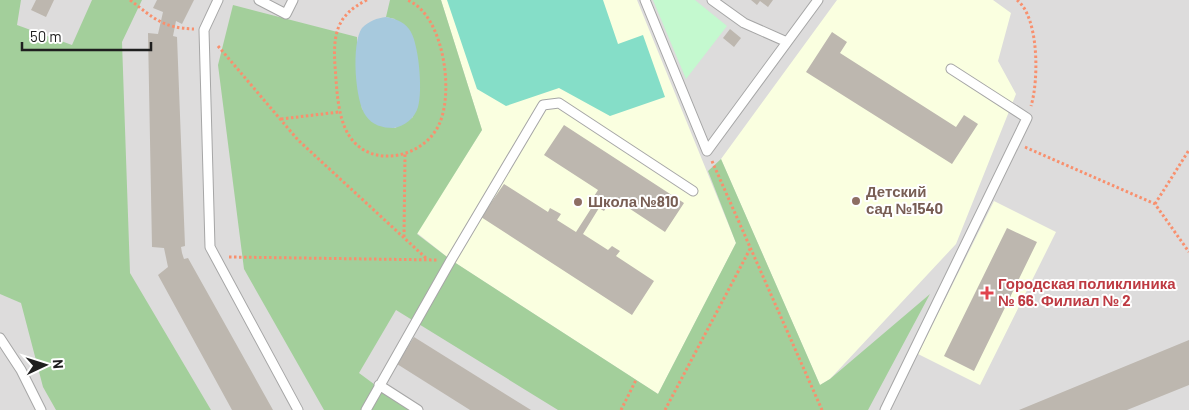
<svg xmlns="http://www.w3.org/2000/svg" width="1189" height="410" font-family="Barlow,sans-serif">
<style>
.residential{fill:#dddcdc}
.education{fill:#faffe0}
.forest{fill:#a3cf9b}
.park{fill:#c4f9cf}
.pitch{fill:#85dec8}
.water{fill:#a7c9dd}
.building{fill:#bdb7af}
.lines{fill:none;stroke-linecap:round;stroke-linejoin:round}
.lane-casing{stroke:#a6a6a6;stroke-width:11}
.path{stroke:#f8906e;stroke-width:3;stroke-dasharray:2.5 2.5;stroke-linecap:butt}
.lane{stroke:#fff;stroke-width:9}
.education-dot{fill:#8d6e63;stroke:#fff;stroke-width:2}
.health-dot{fill:#e0444e;stroke:#fff;stroke-width:2}
.labels{text-anchor:middle;stroke-width:4;stroke-linejoin:round;paint-order:stroke}
.education-label{font-size:15px;font-weight:bold;fill:#785e54;stroke:#fff;text-anchor:start}
.health-label{font-size:15px;font-weight:bold;fill:#be3a42;stroke:#fff;text-anchor:start}
</style>
<rect width="100%" height="100%" fill="#f0eee6"/>
<!-- residential -->
<path class="residential" d="M0,0H1189V410H0Z"/>
<!-- education -->
<path class="education" d="M441,0H637L736,243L658,394L451,260L417,233L482,130Z
M837,0H993L1011,13L998,61L1016,94L956,244L830,379L820,385L721,159Z
M994,201L1056,232L980,385L918,354Z"/>
<!-- forest -->
<path class="forest" d="M0,0H21L17,25L72,45L92,0H142L122,42L130,273L211,410H56L43,387L21,303L0,294Z
M390,0H441L482,130L417,234L451,260L658,394L736,243L708,171L721,159L820,385L830,379L930,294L868,410H558L396,310L359,373L409,410H324L244,269L218,65L233,5L357,37V74L362,109L395,128L413,117L395,19L386,17Z"/>
<!-- park -->
<path class="park" d="M653,0H695L727,26L686,79Z"/>
<!-- pitch -->
<path class="pitch" d="M447,0H603L618,44L643,35L665,97L610,116L559,88L506,106L477,89Z"/>
<!-- water -->
<path class="water" d="M386,17C395,19 403,21 409,29C419,41 423,92 418,107C415,118 404,127 393,128C383,128 372,125 366,116C355,102 351,43 362,28C369,21 377,18 386,17Z"/>
<!-- building -->
<path class="building" d="M36,0H54L46,17L31,10Z
M157,0H194L182,24L176,21L173,36L177,37L185,246L181,247L182,253L184,259L188,258L273,410H232L158,275L168,267L164,248L152,247L148,33L158,34L163,12L153,8Z
M751,0H773L768,7L760,1L757,5Z
M730,29L741,38L734,47L723,38Z
M832,32L847,42L840,53L956,127L964,115L978,124L952,164L806,72Z
M564,125L684,203L665,232L612,197L604,211L599,208L583,234L608,250L612,246L620,251L616,256L654,281L632,315L481,217L504,184L548,212L550,208L561,214L557,220L576,232L594,204L591,201L598,190L544,155Z
M1007,228L1037,242L974,371L944,356Z
M414,337L531,410H470L397,364Z
M1189,340V385L1127,410H1019Z"/>
<g class="lines">
<!-- lane casing -->
<g class="lane-casing">
<path id="lane" d="M218,0L204,30L210,247L298,410
M259,0L286,14L293,0
M645,0L707,151
M712,0L744,23L787,42
M707,151L818,0
M0,338L21,370L41,410
M379,385L418,410
M366,410L451,260L543,105L559,103L693,191
M885,410L1027,118L951,69"/>
</g>
<!-- path -->
<path class="path" d="M130,0C154,18 162,28 194,29
M367,0C336,15 333,35 335,66C337,89 337,124 354,142C377,167 420,156 436,130C456,100 445,14 407,0
M1017,0C1039,17 1039,80 1031,106
M218,46L298,140L427,259
M281,119L339,112
M1025,147L1155,204L1189,252
M712,161L822,410
M1155,204L1189,150
M404,237L405,153
M229,257L438,260
M621,410L636,380
M665,410L750,249"/>
<!-- lane -->
<use href="#lane" class="lane"/>
</g>
<!-- markers -->
<g class="education-dot">
<circle cx="856" cy="201" r="5"/>
<circle cx="578" cy="202" r="5"/>
</g>
<path class="health-dot" d="M984.5 285.5h5v5h5v5h-5v5h-5v-5h-5v-5h5z"/>
<g class="labels">
<!-- education labels -->
<g class="education-label">
<text x="866" y="197">Детский<tspan x="866" dy="17">сад №1540</tspan></text>
<text x="588" y="207">Школа №810</text>
</g>
<!-- health labels -->
<g class="health-label">
<text x="998" y="289">Городская поликлиника<tspan x="998" dy="17">№ 66. Филиал № 2</tspan></text>
</g>
</g>
<!-- north arrow -->
<g transform="translate(45 365) rotate(86)" stroke="#ffffff" stroke-width="4" paint-order="stroke">
<path d="M0-4L9 19L0 12L-9 19Z" fill="#1f1f1f"/>
<text y="-8" font-size="14" font-weight="bold" text-anchor="middle" fill="#1f1f1f">N</text>
</g>
<!-- scale -->
<path d="M22 42v8h129v-8" fill="none" stroke="#1f1f1f" stroke-width="2.5"/>
<text x="30" y="42" font-size="15" fill="#1f1f1f" stroke="#ffffff" stroke-width="4" paint-order="stroke">50 m</text>
</svg>
